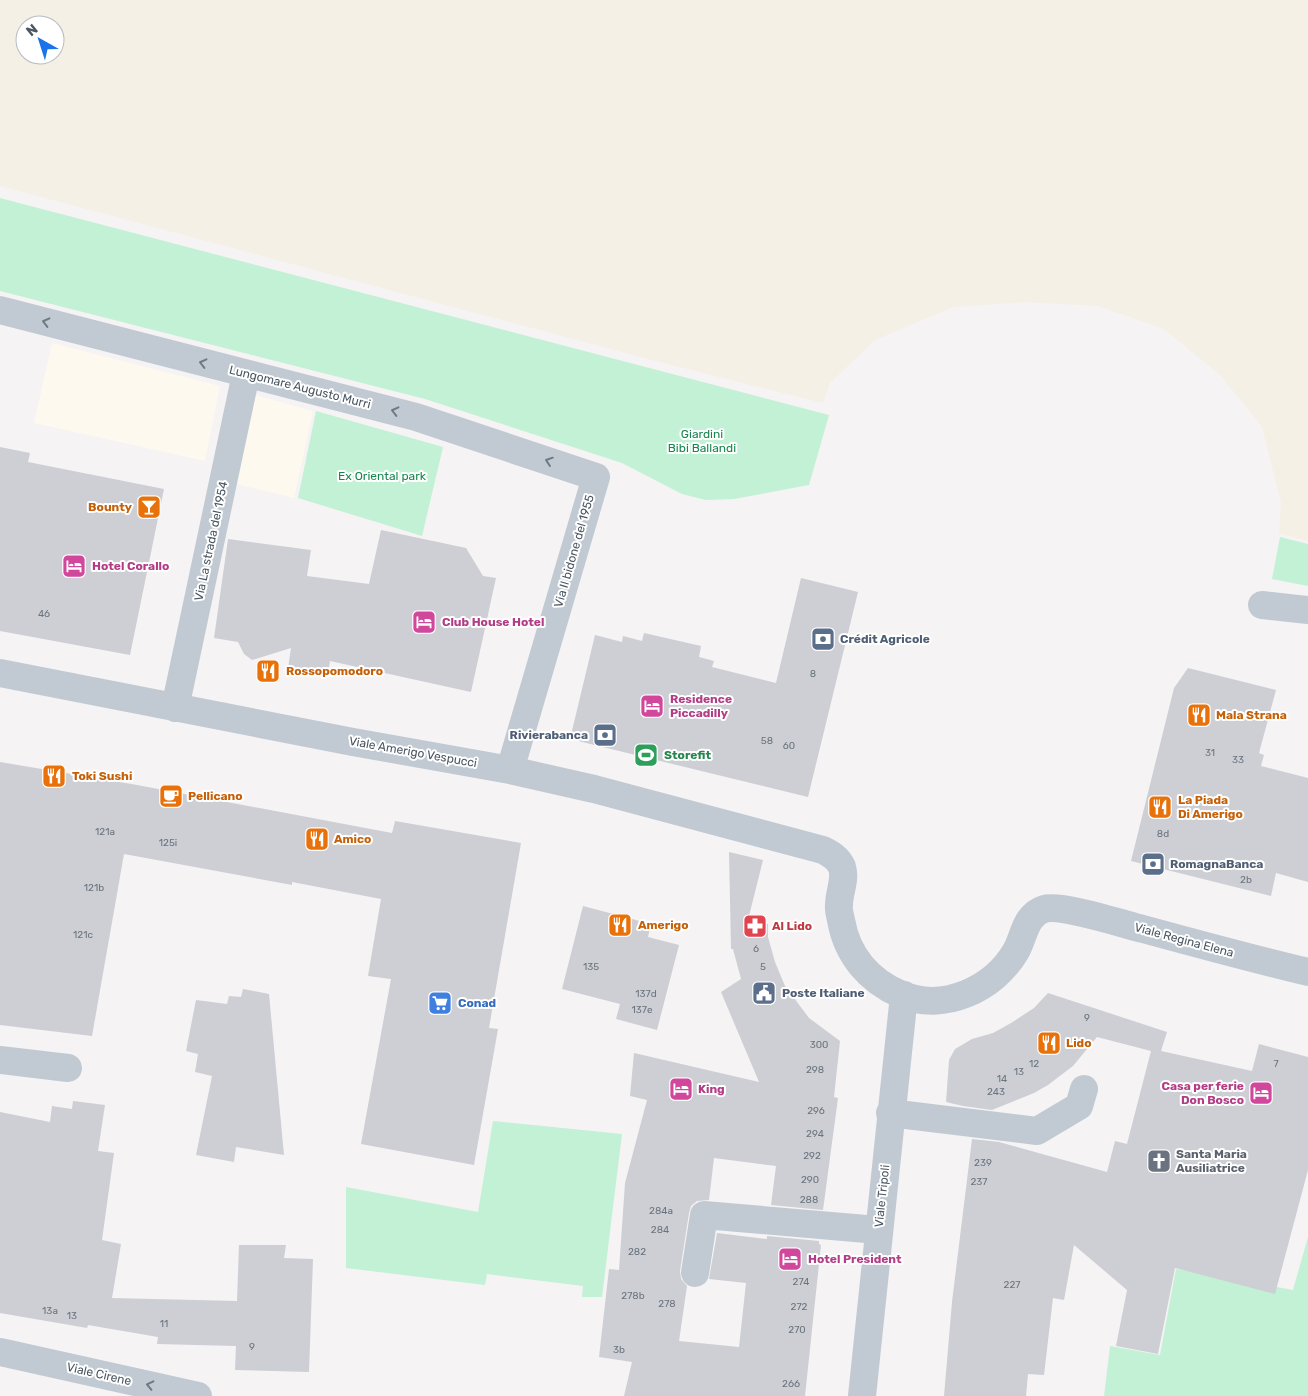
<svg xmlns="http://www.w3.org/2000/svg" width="1308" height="1396" font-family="Rubik,sans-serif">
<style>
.commercial{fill:#fdf9ef}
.green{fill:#c3f1d5}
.sand{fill:#f5f0e5;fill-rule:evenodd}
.building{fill:#cdcfd5}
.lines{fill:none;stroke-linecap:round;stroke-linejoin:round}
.minor{stroke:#c1cad2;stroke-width:28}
.oneway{stroke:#6e7983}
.labels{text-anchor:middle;stroke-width:4;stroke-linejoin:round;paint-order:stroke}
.number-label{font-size:10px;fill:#6b747e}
.street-label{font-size:12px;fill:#4a5661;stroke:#fff}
.park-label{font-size:12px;fill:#17864f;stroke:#fff}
.food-label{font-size:12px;font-weight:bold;fill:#c56008;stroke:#fff;text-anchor:start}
.hotel-label{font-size:12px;font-weight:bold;fill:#b23c85;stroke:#fff;text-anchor:start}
.service-label{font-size:12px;font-weight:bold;fill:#4e5e75;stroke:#fff;text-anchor:start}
.leisure-label{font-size:12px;font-weight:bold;fill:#27864d;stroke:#fff;text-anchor:start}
.health-label{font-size:12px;font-weight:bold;fill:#be3a42;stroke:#fff;text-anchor:start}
.shop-label{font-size:12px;font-weight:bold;fill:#366cbe;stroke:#fff;text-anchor:start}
.worship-label{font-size:12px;font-weight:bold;fill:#5b616d;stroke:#fff;text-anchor:start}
</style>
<rect width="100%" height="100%" fill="#f5f3f3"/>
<!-- commercial -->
<path class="commercial" d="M52,343L220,386L205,461L34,423Z
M255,395L313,411L294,498L236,484Z"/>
<!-- green -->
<path class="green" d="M0,198L829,415L809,485L734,499L706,500L682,494L622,463L425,399L0,291Z
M316,411L443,447L422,536L298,498Z
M1280,537L1308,544V586L1272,579Z
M493,1121L622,1134L602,1297H582L583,1286L487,1274L485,1285L346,1268V1187L478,1212Z
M1308,1237V1396H1104L1110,1346L1160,1355L1176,1269L1293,1290Z"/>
<!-- sand -->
<path class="sand" d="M0,0H1308V541L1279,533L1281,503L1262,427L1221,376L1164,329L1098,306L1025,302L953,307L875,340L830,383L823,403L648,359L0,186ZM25,25H55V55H25Z"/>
<!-- building -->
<path class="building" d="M0,447L30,453L28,462L164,489L130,655L0,631Z
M381,530L466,548L483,576L496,578L471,692L330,661L328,675L288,668L291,648L252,660L244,654L238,642L214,638L228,539L311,550L307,576L369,584Z
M801,578L858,592L808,797L570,739L595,635L622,642L623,636L642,641L644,633L701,646L699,657L714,661L712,667L776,683Z
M1188,668L1276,690L1259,753L1264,755L1261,766L1308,778V882L1276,873L1271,896L1131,861L1174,688Z
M0,762L137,785L392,833L395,821L521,843L489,1028L498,1029L474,1165L361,1144L391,979L368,976L381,899L292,882V885L124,854L92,1036L0,1025Z
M729,852L763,860L748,920L768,924V937L775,962L785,986L809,1018L840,1041L834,1097L838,1098L823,1210L771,1205L776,1166L714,1158L709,1200L697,1201L691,1206L689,1213L680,1271L681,1279L687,1286L679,1341L739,1347L746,1283L709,1279L717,1233L767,1239V1236L819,1241V1244L821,1245L805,1396H624L632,1362L599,1357L609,1269L619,1270L625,1183L647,1100L630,1096L634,1053L759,1082L721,992L741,979L733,949H731Z
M583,906L651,924L648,937L679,945L657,1030L616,1019L620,1004L562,989Z
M243,989L269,994L284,1155L236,1147L234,1162L196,1155L212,1076L195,1072L198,1054L186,1051L196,1000L227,1004L229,996L241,997Z
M1048,993L1167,1032L1161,1051L1252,1071L1259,1044L1308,1057V1170L1275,1294L1175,1268L1158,1354L1116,1346L1127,1290L1074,1245L1064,1300L1053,1298L1044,1375L1028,1374L1026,1396H944L952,1302L972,1139L999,1142L1107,1172L1115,1141L1127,1144L1151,1051L1097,1037L1073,1066L1048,1085L1034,1093L992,1110L963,1106L946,1102L949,1060L955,1049L972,1039L993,1033L1011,1023L1034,1008Z
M73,1101L105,1105L98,1151L114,1153L102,1240L121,1244L112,1298L237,1301L239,1245H286L284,1258L313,1259L309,1372L235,1370L236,1346L157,1344L158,1337L88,1325L87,1328L0,1313V1112L50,1122L52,1106L72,1109Z"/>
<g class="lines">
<!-- minor -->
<path class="minor" d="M0,310L416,417L596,477L510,770
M1262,605L1308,610
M0,673L353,742L510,770L594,789L823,850C831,854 838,858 842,867C846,880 839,892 839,905C838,909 840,915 841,920C847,955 869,981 902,995C944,1012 994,989 1016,951C1024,937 1025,915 1044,909C1061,904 1123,924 1143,929C1198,944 1253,959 1308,972
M175,708L246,374
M0,1060L68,1068
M890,1113L1037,1131L1079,1106L1084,1089
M695,1273L704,1215L878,1230
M0,1352L198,1396
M862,1396L904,995"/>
</g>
<!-- one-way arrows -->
<defs><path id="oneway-chevron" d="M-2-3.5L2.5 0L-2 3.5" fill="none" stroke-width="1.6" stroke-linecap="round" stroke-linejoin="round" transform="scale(1.25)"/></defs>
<g class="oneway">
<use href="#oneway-chevron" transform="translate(46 322) rotate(-166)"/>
<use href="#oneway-chevron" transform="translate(203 363) rotate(-166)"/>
<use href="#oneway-chevron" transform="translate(395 411) rotate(-166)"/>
<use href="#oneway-chevron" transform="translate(549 461) rotate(-161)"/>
<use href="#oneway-chevron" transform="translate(150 1385) rotate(-167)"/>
</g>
<!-- icons -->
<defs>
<g id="bar-square" transform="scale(1.25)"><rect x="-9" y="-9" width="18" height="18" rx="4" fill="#e8710a" stroke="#fff"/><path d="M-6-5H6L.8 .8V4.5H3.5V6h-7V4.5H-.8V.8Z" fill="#fff"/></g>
<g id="hotel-square" transform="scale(1.25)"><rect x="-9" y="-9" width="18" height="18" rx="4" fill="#d1479c" stroke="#fff"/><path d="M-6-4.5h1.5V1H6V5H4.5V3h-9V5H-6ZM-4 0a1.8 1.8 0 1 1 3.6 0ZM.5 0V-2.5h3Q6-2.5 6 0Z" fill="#fff"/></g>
<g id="bank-square" transform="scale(1.25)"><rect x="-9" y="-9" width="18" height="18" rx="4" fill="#5c6f8a" stroke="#fff"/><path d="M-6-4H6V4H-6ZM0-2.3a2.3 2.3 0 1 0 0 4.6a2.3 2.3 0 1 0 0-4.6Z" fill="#fff"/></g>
<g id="restaurant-square" transform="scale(1.25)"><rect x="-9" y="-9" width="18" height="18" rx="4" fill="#e8710a" stroke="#fff"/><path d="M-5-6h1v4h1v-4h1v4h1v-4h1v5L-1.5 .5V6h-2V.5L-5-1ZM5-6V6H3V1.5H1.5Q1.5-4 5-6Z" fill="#fff"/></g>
<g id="stadium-square" transform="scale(1.25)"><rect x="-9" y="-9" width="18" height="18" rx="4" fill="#2e9e5b" stroke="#fff"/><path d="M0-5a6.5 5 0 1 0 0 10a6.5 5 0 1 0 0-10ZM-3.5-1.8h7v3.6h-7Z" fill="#fff"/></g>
<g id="cafe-square" transform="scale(1.25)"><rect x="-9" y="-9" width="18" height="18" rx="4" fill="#e8710a" stroke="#fff"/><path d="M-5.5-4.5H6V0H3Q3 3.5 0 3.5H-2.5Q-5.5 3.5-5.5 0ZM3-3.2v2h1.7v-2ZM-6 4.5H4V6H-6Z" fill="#fff"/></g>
<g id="pharmacy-square" transform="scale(1.25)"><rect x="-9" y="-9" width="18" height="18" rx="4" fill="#e0444e" stroke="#fff"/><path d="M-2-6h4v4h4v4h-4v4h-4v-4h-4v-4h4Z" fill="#fff"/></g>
<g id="civic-square" transform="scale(1.25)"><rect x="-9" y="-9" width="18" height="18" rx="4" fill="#5c6f8a" stroke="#fff"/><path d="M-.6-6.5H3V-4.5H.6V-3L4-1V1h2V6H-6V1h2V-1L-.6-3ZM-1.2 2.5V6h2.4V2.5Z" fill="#fff"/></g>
<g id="supermarket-square" transform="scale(1.25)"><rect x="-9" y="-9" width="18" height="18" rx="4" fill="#3f7fe0" stroke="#fff"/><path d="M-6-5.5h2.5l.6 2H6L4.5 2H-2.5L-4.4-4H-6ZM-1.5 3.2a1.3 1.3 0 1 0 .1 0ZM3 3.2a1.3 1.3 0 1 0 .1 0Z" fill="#fff"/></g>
<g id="church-square" transform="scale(1.25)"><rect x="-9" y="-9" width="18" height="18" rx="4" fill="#6b7280" stroke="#fff"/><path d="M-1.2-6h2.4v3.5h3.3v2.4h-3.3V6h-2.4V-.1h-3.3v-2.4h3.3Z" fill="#fff"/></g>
</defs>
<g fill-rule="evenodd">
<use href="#bar-square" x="149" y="507"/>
<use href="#hotel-square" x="74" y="566"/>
<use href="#hotel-square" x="424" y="622"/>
<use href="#bank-square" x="823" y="639"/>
<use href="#restaurant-square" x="268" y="671"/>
<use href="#hotel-square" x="652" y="706"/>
<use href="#restaurant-square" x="1199" y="715"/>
<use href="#bank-square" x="605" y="735"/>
<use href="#stadium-square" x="646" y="755"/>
<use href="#restaurant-square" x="54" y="776"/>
<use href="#cafe-square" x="171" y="796"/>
<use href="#restaurant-square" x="1160" y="807"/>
<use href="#restaurant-square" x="317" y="839"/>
<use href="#bank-square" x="1153" y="864"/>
<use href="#restaurant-square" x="620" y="925"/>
<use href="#pharmacy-square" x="755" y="926"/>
<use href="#civic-square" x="764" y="993"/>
<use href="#supermarket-square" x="440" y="1003"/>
<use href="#restaurant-square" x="1049" y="1043"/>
<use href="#hotel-square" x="681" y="1089"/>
<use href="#hotel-square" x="1261" y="1093"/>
<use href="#church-square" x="1159" y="1161"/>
<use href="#hotel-square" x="790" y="1259"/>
</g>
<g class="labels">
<!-- number labels -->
<g class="number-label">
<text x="44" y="617">46</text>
<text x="813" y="677">8</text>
<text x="767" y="744">58</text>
<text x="789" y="749">60</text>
<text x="1210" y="756">31</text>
<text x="1238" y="763">33</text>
<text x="105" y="835">121a</text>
<text x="1163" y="837">8d</text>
<text x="168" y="846">125i</text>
<text x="1246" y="883">2b</text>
<text x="94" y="891">121b</text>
<text x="83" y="938">121c</text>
<text x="756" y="952">6</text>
<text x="591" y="970">135</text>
<text x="763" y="970">5</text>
<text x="646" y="997">137d</text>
<text x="642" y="1013">137e</text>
<text x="1087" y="1021">9</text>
<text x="819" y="1048">300</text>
<text x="1034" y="1067">12</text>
<text x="1276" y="1067">7</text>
<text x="815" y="1073">298</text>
<text x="1019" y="1075">13</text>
<text x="1002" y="1082">14</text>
<text x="996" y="1095">243</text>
<text x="816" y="1114">296</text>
<text x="815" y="1137">294</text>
<text x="812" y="1159">292</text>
<text x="983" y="1166">239</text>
<text x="810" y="1183">290</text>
<text x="979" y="1185">237</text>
<text x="809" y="1203">288</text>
<text x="661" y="1214">284a</text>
<text x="660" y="1233">284</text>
<text x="637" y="1255">282</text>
<text x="801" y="1285">274</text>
<text x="1012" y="1288">227</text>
<text x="633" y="1299">278b</text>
<text x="667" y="1307">278</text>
<text x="799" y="1310">272</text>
<text x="50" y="1314">13a</text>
<text x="72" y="1319">13</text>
<text x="164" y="1327">11</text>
<text x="797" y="1333">270</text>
<text x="252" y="1350">9</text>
<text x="619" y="1353">3b</text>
<text x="791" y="1387">266</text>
</g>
<!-- street labels -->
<g class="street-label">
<text transform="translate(300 387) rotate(14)" y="4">Lungomare Augusto Murri</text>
<text transform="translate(211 541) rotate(-78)" y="4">Via La strada del 1954</text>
<text transform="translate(574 551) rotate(-74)" y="4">Via Il bidone del 1955</text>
<text transform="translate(413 752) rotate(10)" y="4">Viale Amerigo Vespucci</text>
<text transform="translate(1184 940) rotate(15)" y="4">Viale Regina Elena</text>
<text transform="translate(882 1196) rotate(-84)" y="4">Viale Tripoli</text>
<text transform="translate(99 1374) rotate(13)" y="4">Viale Cirene</text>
</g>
<!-- park labels -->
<g class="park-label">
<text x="702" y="438">Giardini<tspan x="702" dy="14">Bibi Ballandi</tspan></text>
<text x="382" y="480">Ex Oriental park</text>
</g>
<!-- food labels -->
<g class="food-label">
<text x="132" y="511" text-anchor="end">Bounty</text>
<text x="286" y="675">Rossopomodoro</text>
<text x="1216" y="719">Mala Strana</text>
<text x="72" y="780">Toki Sushi</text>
<text x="188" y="800">Pellicano</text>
<text x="1178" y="804">La Piada<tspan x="1178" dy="14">Di Amerigo</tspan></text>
<text x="334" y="843">Amico</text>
<text x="638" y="929">Amerigo</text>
<text x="1066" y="1047">Lido</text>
</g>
<!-- hotel labels -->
<g class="hotel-label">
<text x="92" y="570">Hotel Corallo</text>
<text x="442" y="626">Club House Hotel</text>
<text x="670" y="703">Residence<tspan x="670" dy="14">Piccadilly</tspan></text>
<text x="1244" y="1090" text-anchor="end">Casa per ferie<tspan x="1244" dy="14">Don Bosco</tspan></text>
<text x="698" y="1093">King</text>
<text x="808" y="1263">Hotel President</text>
</g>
<!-- service labels -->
<g class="service-label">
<text x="840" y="643">Crédit Agricole</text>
<text x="588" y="739" text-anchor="end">Rivierabanca</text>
<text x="1170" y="868">RomagnaBanca</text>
<text x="782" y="997">Poste Italiane</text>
</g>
<!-- leisure labels -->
<g class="leisure-label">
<text x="664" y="759">Storefit</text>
</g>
<!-- health labels -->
<g class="health-label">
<text x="772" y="930">Al Lido</text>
</g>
<!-- shop labels -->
<g class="shop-label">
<text x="458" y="1007">Conad</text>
</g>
<!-- worship labels -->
<g class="worship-label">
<text x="1176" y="1158">Santa Maria<tspan x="1176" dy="14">Ausiliatrice</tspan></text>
</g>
</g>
<!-- north arrow -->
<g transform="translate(40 40) rotate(321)"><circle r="24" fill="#ffffff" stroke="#b7bbc0"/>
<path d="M0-4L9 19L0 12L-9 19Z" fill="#1a73e8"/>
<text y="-8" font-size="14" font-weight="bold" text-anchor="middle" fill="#4a5661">N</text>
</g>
</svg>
